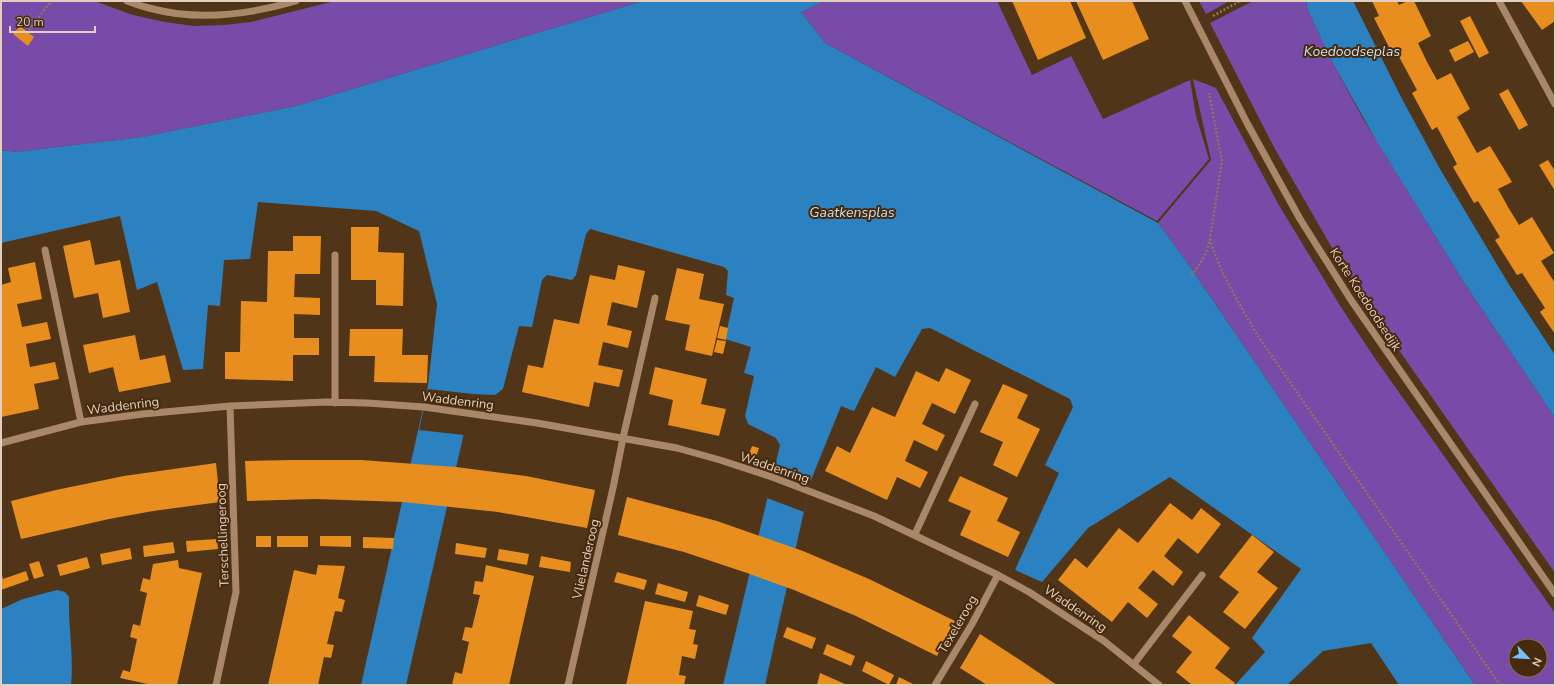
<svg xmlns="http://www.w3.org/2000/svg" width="1556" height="686" font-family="'Nunito Sans',sans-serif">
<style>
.green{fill:#794ba8;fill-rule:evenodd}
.water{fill:#2c82c0}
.pier{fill:#513518}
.building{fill:#e88e1e}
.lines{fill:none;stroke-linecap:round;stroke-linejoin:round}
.path{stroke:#8d765e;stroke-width:2.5;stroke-dasharray:2 2;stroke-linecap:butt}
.minor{stroke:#a9886a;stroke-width:7}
.labels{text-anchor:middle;stroke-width:4;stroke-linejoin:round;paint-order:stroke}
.street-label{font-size:13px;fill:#e1cfbf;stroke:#462a0d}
.water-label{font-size:14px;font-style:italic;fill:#c8dff3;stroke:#462a0d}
</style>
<rect width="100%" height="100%" fill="#513518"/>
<!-- green -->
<path class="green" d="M1,1H94L133,15L165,22L194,26L224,25L251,22L335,1H643L296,106L142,137L16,152L1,150Z
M824,1H997L1032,75L1071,56L1103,119L1190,80L1196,116L1209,159L1157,221L825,43L801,12Z
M1199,1H1227L1226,3L1206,14Z
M1253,1H1306L1307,8L1331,60L1362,117L1463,281L1555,418V573L1389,336L1335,253L1275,149L1210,23Z
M1193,79L1216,88L1280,207L1339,304L1374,357L1555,613V685H1475L1186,261L1158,223L1211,160ZM1516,646H1540V670H1516Z"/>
<!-- water -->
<path class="water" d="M643,1H824L801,12L825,43L1158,223L1186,261L1475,685H1399L1371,643L1323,651L1287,685H1235L1265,652L1252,638L1301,569L1170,477L1088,528L1042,582L1015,570L1059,473L1045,465L1073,407L1070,399L930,328L922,329L895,377L876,367L854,411L841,406L811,480L765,685H723L780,445L776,438L748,424L745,416L754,376L744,373L751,347L725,339L734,298L726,295L728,271L724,267L590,229L586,234L576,275L572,280L547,275L542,280L532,327L519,326L503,389L495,395L473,394L406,685H361L428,386L437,304L419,231L376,211L258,202L250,259L224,260L220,306L208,305L203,369L183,370L157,282L137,290L120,216L1,243V150L16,152L142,137L296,106Z
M1306,1H1353L1401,97L1440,169L1508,283L1555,355V418L1463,281L1376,140L1331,60L1307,8Z
M57,590L65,592L69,597C68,626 74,656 71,685H1V609L23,599Z"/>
<!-- pier -->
<path class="pier" d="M428,389L473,394L464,435L419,430Z
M775,466L811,480L804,512L767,498Z"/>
<!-- building -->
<path class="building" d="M1012,1H1070L1086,38L1038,60Z
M1076,1H1132L1149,39L1103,60Z
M1372,1H1397L1399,5L1408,1H1414L1431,36L1418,43L1427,62L1437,80L1451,73L1470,109L1457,117L1477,153L1490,146L1512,182L1498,189L1508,207L1519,225L1532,217L1554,253L1541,261L1555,283V334L1540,312L1545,308L1522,273L1517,275L1495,240L1500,237L1478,201L1474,203L1453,167L1457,164L1437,127L1432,130L1412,93L1417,90L1397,53L1393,55L1374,18L1379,16Z
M1521,1H1555V21L1542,30Z
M1470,16L1489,53L1479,58L1460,21Z
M20,26L34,37L28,46L13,34Z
M1468,41L1474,52L1455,62L1449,50Z
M1508,89L1528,125L1519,130L1499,94Z
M1548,160L1555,171V191L1539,165Z
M351,227H379L378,252L404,253L403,306L376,305V280H351Z
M293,236H321L320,274H295L294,297L320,298V315L294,314V338H319V355H293V381L225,379V352H240L241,301L267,302L268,251H293Z
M90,240L95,265L120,260L130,312L103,318L98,293L74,298L63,246Z
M35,262L42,299L17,304L22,327L47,322L51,339L26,344L30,367L55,362L59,379L34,384L39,409L1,417V285L11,282L8,268Z
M618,265L645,271L637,308L612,302L607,325L632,331L628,348L603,342L598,365L623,370L619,387L594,382L589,407L522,392L528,365L543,368L554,319L579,324L590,275L615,280Z
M677,268L704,274L699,299L724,304L712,356L685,350L690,325L665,320Z
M720,326L728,328L726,340L717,338Z
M350,329H403L402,355H428L427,383L374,382L375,356H349Z
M135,335L140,360L165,355L171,382L119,392L113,367L89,373L83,345Z
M717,340L726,341L723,354L714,352Z
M655,367L707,379L701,404L726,409L719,436L668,425L673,400L649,394Z
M946,368L971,380L955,414L932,403L922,424L945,435L937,451L914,440L905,461L928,472L920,488L897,477L887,500L825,471L837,446L850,453L872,407L895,417L916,371L939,382Z
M1003,384L1028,395L1017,418L1040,429L1017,477L993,465L1003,442L980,432Z
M752,446L759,448L756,457L749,454Z
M292,460H361L456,467L526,476L595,490L587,528L498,512L403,502L315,499L247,501L245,461Z
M216,463L220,502L153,511L109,519L21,539L11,501L56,490L124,476Z
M960,476L1008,498L997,521L1020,532L1008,557L960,535L971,511L948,501Z
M627,497L717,521L803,551L869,579L955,621L937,656L856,616L794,590L747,573L684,552L618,535Z
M1170,503L1192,520L1201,508L1221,524L1198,554L1178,538L1164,556L1183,572L1173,586L1153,570L1138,588L1158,604L1147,618L1128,602L1112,622L1058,580L1075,558L1087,568L1119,528L1138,543Z
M1252,535L1274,552L1257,572L1278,588L1245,629L1223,612L1239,592L1219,577Z
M256,536H271V547H256Z
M277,536H308V547H277Z
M320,536H351V547L320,546Z
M363,537L394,538L393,549L363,548Z
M217,539L218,549L187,552L186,541Z
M173,542L175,553L144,557L143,546Z
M456,543L487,548L485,558L455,554Z
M130,548L132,559L102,565L100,554Z
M499,549L529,554L527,565L497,560Z
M541,556L571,562L570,572L539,567Z
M87,557L90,568L60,576L57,565Z
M178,560L179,568L202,573L177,685H152L120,678L123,670L130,672L137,639L130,637L133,624L140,626L147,593L140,591L143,578L150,580L153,564Z
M39,561L44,576L34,579L29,564Z
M318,565L345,566L338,598L345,600L342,612L335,611L327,644L334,645L331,658L324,657L318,685H268L294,570L316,575Z
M486,565L534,576L509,685H452L455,672L462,674L469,642L462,640L465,627L472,628L480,595L473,594L475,581L483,582Z
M26,571L29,580L1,590V572L3,579Z
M617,572L647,580L644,590L614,582Z
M658,583L688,592L685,602L655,594Z
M699,595L729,605L726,615L696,606Z
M645,601L693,611L689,629L696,630L693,644L698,645L695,659L682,656L679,675L686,676L684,685H626Z
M1189,615L1230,648L1215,668L1235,683L1233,685H1192L1176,672L1192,652L1172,636Z
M787,627L816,638L812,649L783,637Z
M980,634L1020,660L1057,685H987L960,668Z
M827,644L855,656L851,666L823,654Z
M866,661L894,675L889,685L862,671Z
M820,673L845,684L844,685H817Z
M899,677L915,685H896Z"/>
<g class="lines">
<!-- path -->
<path class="path" d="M1213,16L1240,1
M29,30L51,1
M1210,239C1220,274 1240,305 1258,336L1500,685
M1191,275C1201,265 1207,252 1210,239L1222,161L1209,93"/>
<!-- minor -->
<path class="minor" d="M127,1C135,4 144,7 153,9C199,21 251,14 296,1
M1185,1L1247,123L1300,219L1351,300L1555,594
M1499,1L1555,104
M45,250L81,422
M335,255V403
M1,443L81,422L143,414L230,406L326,402L367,403L424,407L537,423L677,448L720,460L772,477L874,516L998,575L1029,592L1104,641L1159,685
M915,534L975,404
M1134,664L1202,575
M216,685L236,592L230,406
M568,685L613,488L623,438L655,298
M935,685L972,624L998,575"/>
</g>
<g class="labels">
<!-- street labels -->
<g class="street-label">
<text transform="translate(1366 299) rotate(57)" y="5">Korte Koedoodsedijk</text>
<text transform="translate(458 400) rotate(7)" y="5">Waddenring</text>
<text transform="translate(123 405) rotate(-7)" y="5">Waddenring</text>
<text transform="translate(775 467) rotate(19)" y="5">Waddenring</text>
<text transform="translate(222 535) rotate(-92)" y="5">Terschellingeroog</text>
<text transform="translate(585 559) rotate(-77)" y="5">Vlielanderoog</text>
<text transform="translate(1076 608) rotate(34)" y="5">Waddenring</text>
<text transform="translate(957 624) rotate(-60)" y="5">Texeleroog</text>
</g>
<!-- water labels -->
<g class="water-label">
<text x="1352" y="56">Koedoodseplas</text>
<text x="852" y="217">Gaatkensplas</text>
</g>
</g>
<!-- border -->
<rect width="1556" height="686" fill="none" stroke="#e1cfbf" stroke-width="4"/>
<!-- north arrow -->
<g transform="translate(1528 658) rotate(115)"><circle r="19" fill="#462a0d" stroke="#846c54"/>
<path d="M0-3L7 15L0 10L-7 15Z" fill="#79bff8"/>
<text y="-6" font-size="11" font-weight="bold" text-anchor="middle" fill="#e1cfbf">N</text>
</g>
<!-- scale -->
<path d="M10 26v6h85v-6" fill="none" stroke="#e1cfbf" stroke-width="2"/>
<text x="16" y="26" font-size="12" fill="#e1cfbf" stroke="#462a0d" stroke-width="3" paint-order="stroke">20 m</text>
</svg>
